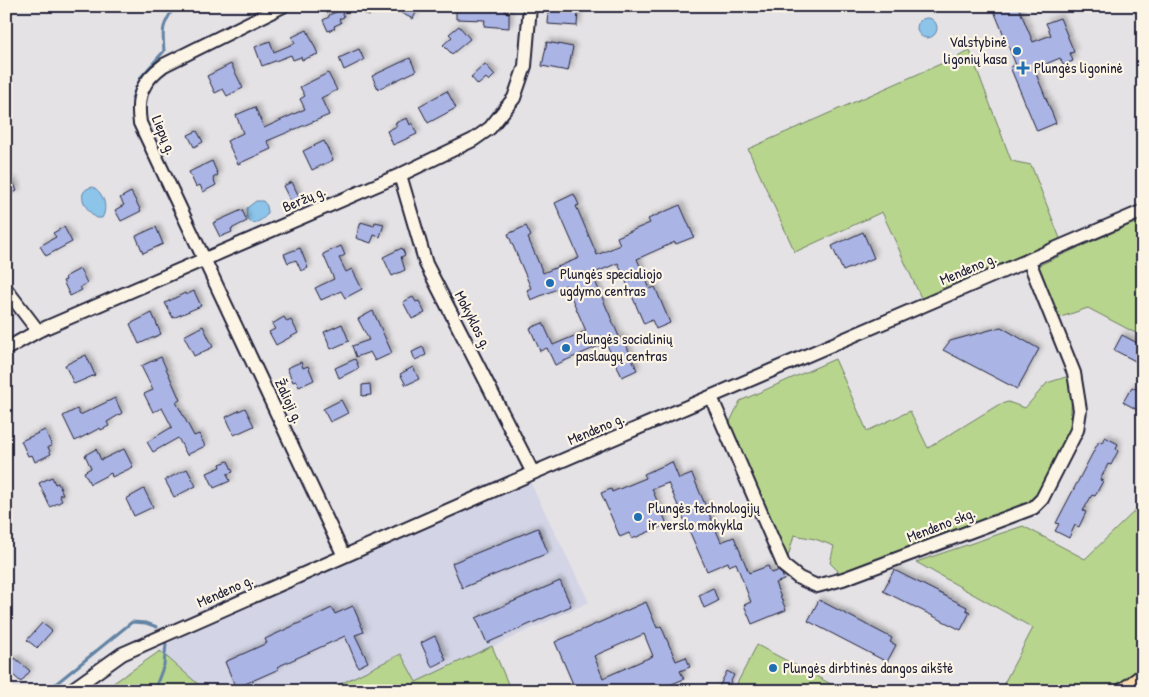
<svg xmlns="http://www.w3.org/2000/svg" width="1149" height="697" font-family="'Patrick Hand',sans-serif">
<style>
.built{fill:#d3d4e5}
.green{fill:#b8d58d;stroke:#6d7c64}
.water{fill:#8cc4ea;stroke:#6283a4}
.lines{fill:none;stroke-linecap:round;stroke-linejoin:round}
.stream{stroke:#6283a4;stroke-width:3}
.building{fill:#abb5e5;stroke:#22223b;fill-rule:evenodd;filter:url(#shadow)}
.minor-casing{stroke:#22223b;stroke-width:16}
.major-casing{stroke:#22223b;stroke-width:20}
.minor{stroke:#fcf5e5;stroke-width:12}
.major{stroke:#fddcac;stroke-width:16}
.poi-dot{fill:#1f6fb2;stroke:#fcf5e5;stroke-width:2}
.labels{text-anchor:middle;stroke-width:4.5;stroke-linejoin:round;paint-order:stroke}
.poi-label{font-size:15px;fill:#22223b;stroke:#fcf5e5;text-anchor:start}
.street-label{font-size:15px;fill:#22223b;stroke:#fcf5e5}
</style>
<defs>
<filter id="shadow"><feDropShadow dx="3" dy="-3" stdDeviation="2.5" flood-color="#0004"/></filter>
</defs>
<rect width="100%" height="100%" fill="#e4e2e5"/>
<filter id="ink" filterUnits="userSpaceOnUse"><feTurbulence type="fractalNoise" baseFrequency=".02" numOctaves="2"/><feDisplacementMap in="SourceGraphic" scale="10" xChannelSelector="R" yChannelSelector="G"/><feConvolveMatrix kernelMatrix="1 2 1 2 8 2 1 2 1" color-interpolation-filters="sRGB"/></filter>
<g filter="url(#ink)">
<!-- built -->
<path class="built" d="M530,482L589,602L416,682L401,654L326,691H206L160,651L174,640Z"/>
<!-- green -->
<path class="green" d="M970,51L1011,160L1016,162L1031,165L1061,241L922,300L882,212L795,252L748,149Z
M1143,219V337L1088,308L1055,319L1035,267Z
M835,359L867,431L910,411L928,448L998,405L1008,402L1025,408L1047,383L1069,376L1072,388L1070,433L1036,501L840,573L830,563L834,546L815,539L794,535L788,557L783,556L728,426L740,401Z
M1143,503V670L1115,691H1000L1033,628L916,562L1023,526L1085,559Z
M757,645L844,691H733Z
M492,646L511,691H326L401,654L416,682Z
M160,651L206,691H102Z"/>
<!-- water -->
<path class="water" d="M917 28a10 10 0 1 1 20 0a10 10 0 1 1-20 0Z
M93,187C104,193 108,208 102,218H97C86,211 73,190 93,187Z
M256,201H263L267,206L268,213C259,226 243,227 247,208Z"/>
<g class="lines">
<!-- stream -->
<path class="stream" d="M132,98L141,77L164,51C162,28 162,26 175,6
M47,691L132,622L146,623L157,627
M154,691L164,665L166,644"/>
</g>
<!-- building -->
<path class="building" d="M351,6H374L369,16Z
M404,6H419L413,19L401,13Z
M456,6H470V10H485V8H489V6H505V12L509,13V28L484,26L485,20L456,19Z
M992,6H1018L1033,42L1051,35L1046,23L1060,18L1074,52L1070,53L1073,61L1063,65L1060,58L1034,69L1056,123L1037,131L1010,67L1016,65Z
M549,8L578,10L577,26L548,24Z
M341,10L344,17L339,19L341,23L334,26L335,28L328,31L323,20L329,17V15Z
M459,26L470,39L452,54L443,45L452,37L449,34Z
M307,30L318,54L302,60L301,57L293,60L291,55L262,66L255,47L270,41L274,52L295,43L292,37Z
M547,42L573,47L568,71L542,66Z
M359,49L364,60L344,70L339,58Z
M410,58L416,71L378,89L372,76Z
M231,64L243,88L227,96L223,89L215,93L207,76Z
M485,64L495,75L489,81L486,78L478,85L471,77Z
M328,73L337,90L321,98L329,115L267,141L271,149L238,164L227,141L243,133L236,115L255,107L264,128L305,109L300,99L305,96L300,87Z
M447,91L456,108L428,123L419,106Z
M407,118L410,125L412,123L417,134L393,145L387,131L397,126L395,123Z
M197,131L203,142L194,147L188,135Z
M324,141L333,160L312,170L303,151Z
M212,161L218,175L213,178L216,185L203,192L200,185L196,187L189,172Z
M13,181L17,191L6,196V185Z
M292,182L300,199L292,204L283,186Z
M131,192L141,211L121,221L115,210L124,205L120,198Z
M574,194L579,205L576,206L597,255L620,245L617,237L650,223L648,219L680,205L694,237L676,244L675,242L637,259L650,289L655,287L670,323L656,329L652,320L644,324L618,263L592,274L620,339L623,338L637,370L622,377L606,343L555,365L547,348L540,351L530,328L543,323L553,345L586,331L566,285L531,300L527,290L531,288L508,234L526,226L531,236L528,238L543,273L579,258L555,203Z
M242,210L247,221L231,229L232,232L220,237L213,223Z
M361,222L374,226L375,222L384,224L380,237L374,235L371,243L356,238Z
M64,227L72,242L46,256L40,246L56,237L53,233Z
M156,227L163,244L143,253L136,236Z
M863,232L874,258L843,271L832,246Z
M341,246L345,255L339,258L346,272L352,269L362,289L345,298L341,291L321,300L315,288L334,279L323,254Z
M300,248L308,268L301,271L296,260L288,263L284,254Z
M402,248L405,255L401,257L405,270L392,276L383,257Z
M80,269L87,283L80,287L82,290L70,296L63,281L66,280L65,277Z
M194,291L201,306L173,318L165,303L185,293L186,295Z
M413,297L416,302L419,301L425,313L412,319L403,302Z
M373,311L392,353L375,361L370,352L356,357L352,346L369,340L358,319Z
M152,313L161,334L139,344L130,324Z
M284,317L287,322L291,320L298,333L276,345L269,332L275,329L272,324Z
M342,324L349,341L331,349L324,332Z
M203,326L213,347L194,356L184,336Z
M1001,327L1039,349L1017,389L943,350L950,341Z
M1122,335L1143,346V365L1114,350Z
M423,347L426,355L415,360L412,352Z
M86,355L95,375L74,384L65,365Z
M161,357L180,400L176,402L194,436L199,434L205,446L187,455L178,438L153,452L147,442L172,427L162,408L153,412L144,394L153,390L141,366Z
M355,359L359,368L339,378L335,368Z
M301,362L303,368L308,366L314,380L299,387L296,381L293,382L287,368Z
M413,367L419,379L406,385L400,374Z
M370,384L371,395L362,396V385Z
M1132,387L1143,393V413L1123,402Z
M115,398L122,413L107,422L109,426L101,430L100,428L75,441L63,416L77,409L80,415Z
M341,400L348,413L330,422L323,409Z
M245,408L254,426L234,435L226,417Z
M45,430L52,446L48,447L51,454L35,462L32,455L28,456L21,441Z
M1105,437L1118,444L1116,449L1118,451L1111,465L1108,464L1100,480L1103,481L1095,496L1092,495L1083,511L1086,512L1079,527L1075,525L1069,538L1055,531L1059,524L1056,523L1099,441L1102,443Z
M96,449L101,460L124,449L133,467L112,477L111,473L90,484L84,472L91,468L85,455Z
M228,461L233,472L227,474L230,481L214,488L207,473L221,467L220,464Z
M672,462L679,479L692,474L721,542L734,537L749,573L768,566L771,573L778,571L782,574L784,580L775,583L786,610L752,624L744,605L751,602L736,563L729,566L728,562L707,571L668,483L652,489L667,524L632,539L629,533L620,537L601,493L611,489L612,492L646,478L644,474Z
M187,469L196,486L174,497L165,480Z
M52,477L55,484L58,483L63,494L59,495L62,501L50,507L39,483Z
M144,489L153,507L134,516L126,499Z
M538,528L548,553L462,588L452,563Z
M894,570L967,607L966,610L970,612L961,630L883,591Z
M560,581L571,606L487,643L476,618Z
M713,588L718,601L704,608L699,595Z
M819,600L892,638L890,642L896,645L887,662L808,621Z
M646,602L657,628L661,626L676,661L686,657L690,667L680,671L684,679L667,686L669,691H576L555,642ZM644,634L653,656L603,678L594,656Z
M353,606L364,632L355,635L368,662L358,667L345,636L277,667L279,669L236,688L225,662L267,643L265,639L332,608L335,614Z
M42,623L52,631L37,648L27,640Z
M435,636L446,660L432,667L421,643Z
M15,658L30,671L21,682L6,669Z
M727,671L734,675L726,691H717Z"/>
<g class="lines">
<!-- minor casing -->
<g class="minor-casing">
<path id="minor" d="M283,6L164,65C142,81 136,96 140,123L344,556
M400,175L426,264L533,473
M6,289L38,331
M6,349L38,331L400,175L473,140L490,128L514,98L525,66L530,6
M711,397L784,566L799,578L817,586L843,579L1033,508L1042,499L1077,430L1080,410L1074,373L1029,261
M70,691L122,654L533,473L1143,211"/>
</g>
<!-- major casing -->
<g class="major-casing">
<path id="major" d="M1124,691L1143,677"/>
</g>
<!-- minor -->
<use href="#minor" class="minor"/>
<!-- major -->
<use href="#major" class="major"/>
</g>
</g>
<!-- markers -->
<g class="poi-dot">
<circle cx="1017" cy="51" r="5"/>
<path d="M1020.5 60.5h5v5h5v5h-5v5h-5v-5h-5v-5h5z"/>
<circle cx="550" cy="283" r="5"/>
<circle cx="566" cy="348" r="5"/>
<circle cx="638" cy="517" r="5"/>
<circle cx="773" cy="668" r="5"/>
</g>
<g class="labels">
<!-- poi labels -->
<g class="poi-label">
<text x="1007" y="47" text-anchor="end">Valstybinė<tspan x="1007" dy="17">ligonių kasa</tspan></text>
<text x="1034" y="73">Plungės ligoninė</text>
<text x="560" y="279">Plungės specialiojo<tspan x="560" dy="17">ugdymo centras</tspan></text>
<text x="576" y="344">Plungės socialinių<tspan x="576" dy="17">paslaugų centras</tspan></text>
<text x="648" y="513">Plungės technologijų<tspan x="648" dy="17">ir verslo mokykla</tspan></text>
<text x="783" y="673">Plungės dirbtinės dangos aikštė</text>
</g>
<!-- street labels -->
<g class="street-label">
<text transform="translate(164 135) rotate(67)" y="5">Liepų g.</text>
<text transform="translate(304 199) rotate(-23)" y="5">Beržų g.</text>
<text transform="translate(968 269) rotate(-23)" y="5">Mendeno g.</text>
<text transform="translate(473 320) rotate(63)" y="5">Mokyklos g.</text>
<text transform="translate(289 401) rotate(65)" y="5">Žalioji g.</text>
<text transform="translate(596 429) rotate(-23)" y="5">Mendeno g.</text>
<text transform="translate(941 525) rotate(-21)" y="5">Mendeno skg.</text>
<text transform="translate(225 591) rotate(-24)" y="5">Mendeno g.</text>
</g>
</g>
<!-- margin -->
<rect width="1149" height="697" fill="none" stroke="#fcf5e5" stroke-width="25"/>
<rect x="12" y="12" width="1124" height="672" fill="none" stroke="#22223b" stroke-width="2" filter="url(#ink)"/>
</svg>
